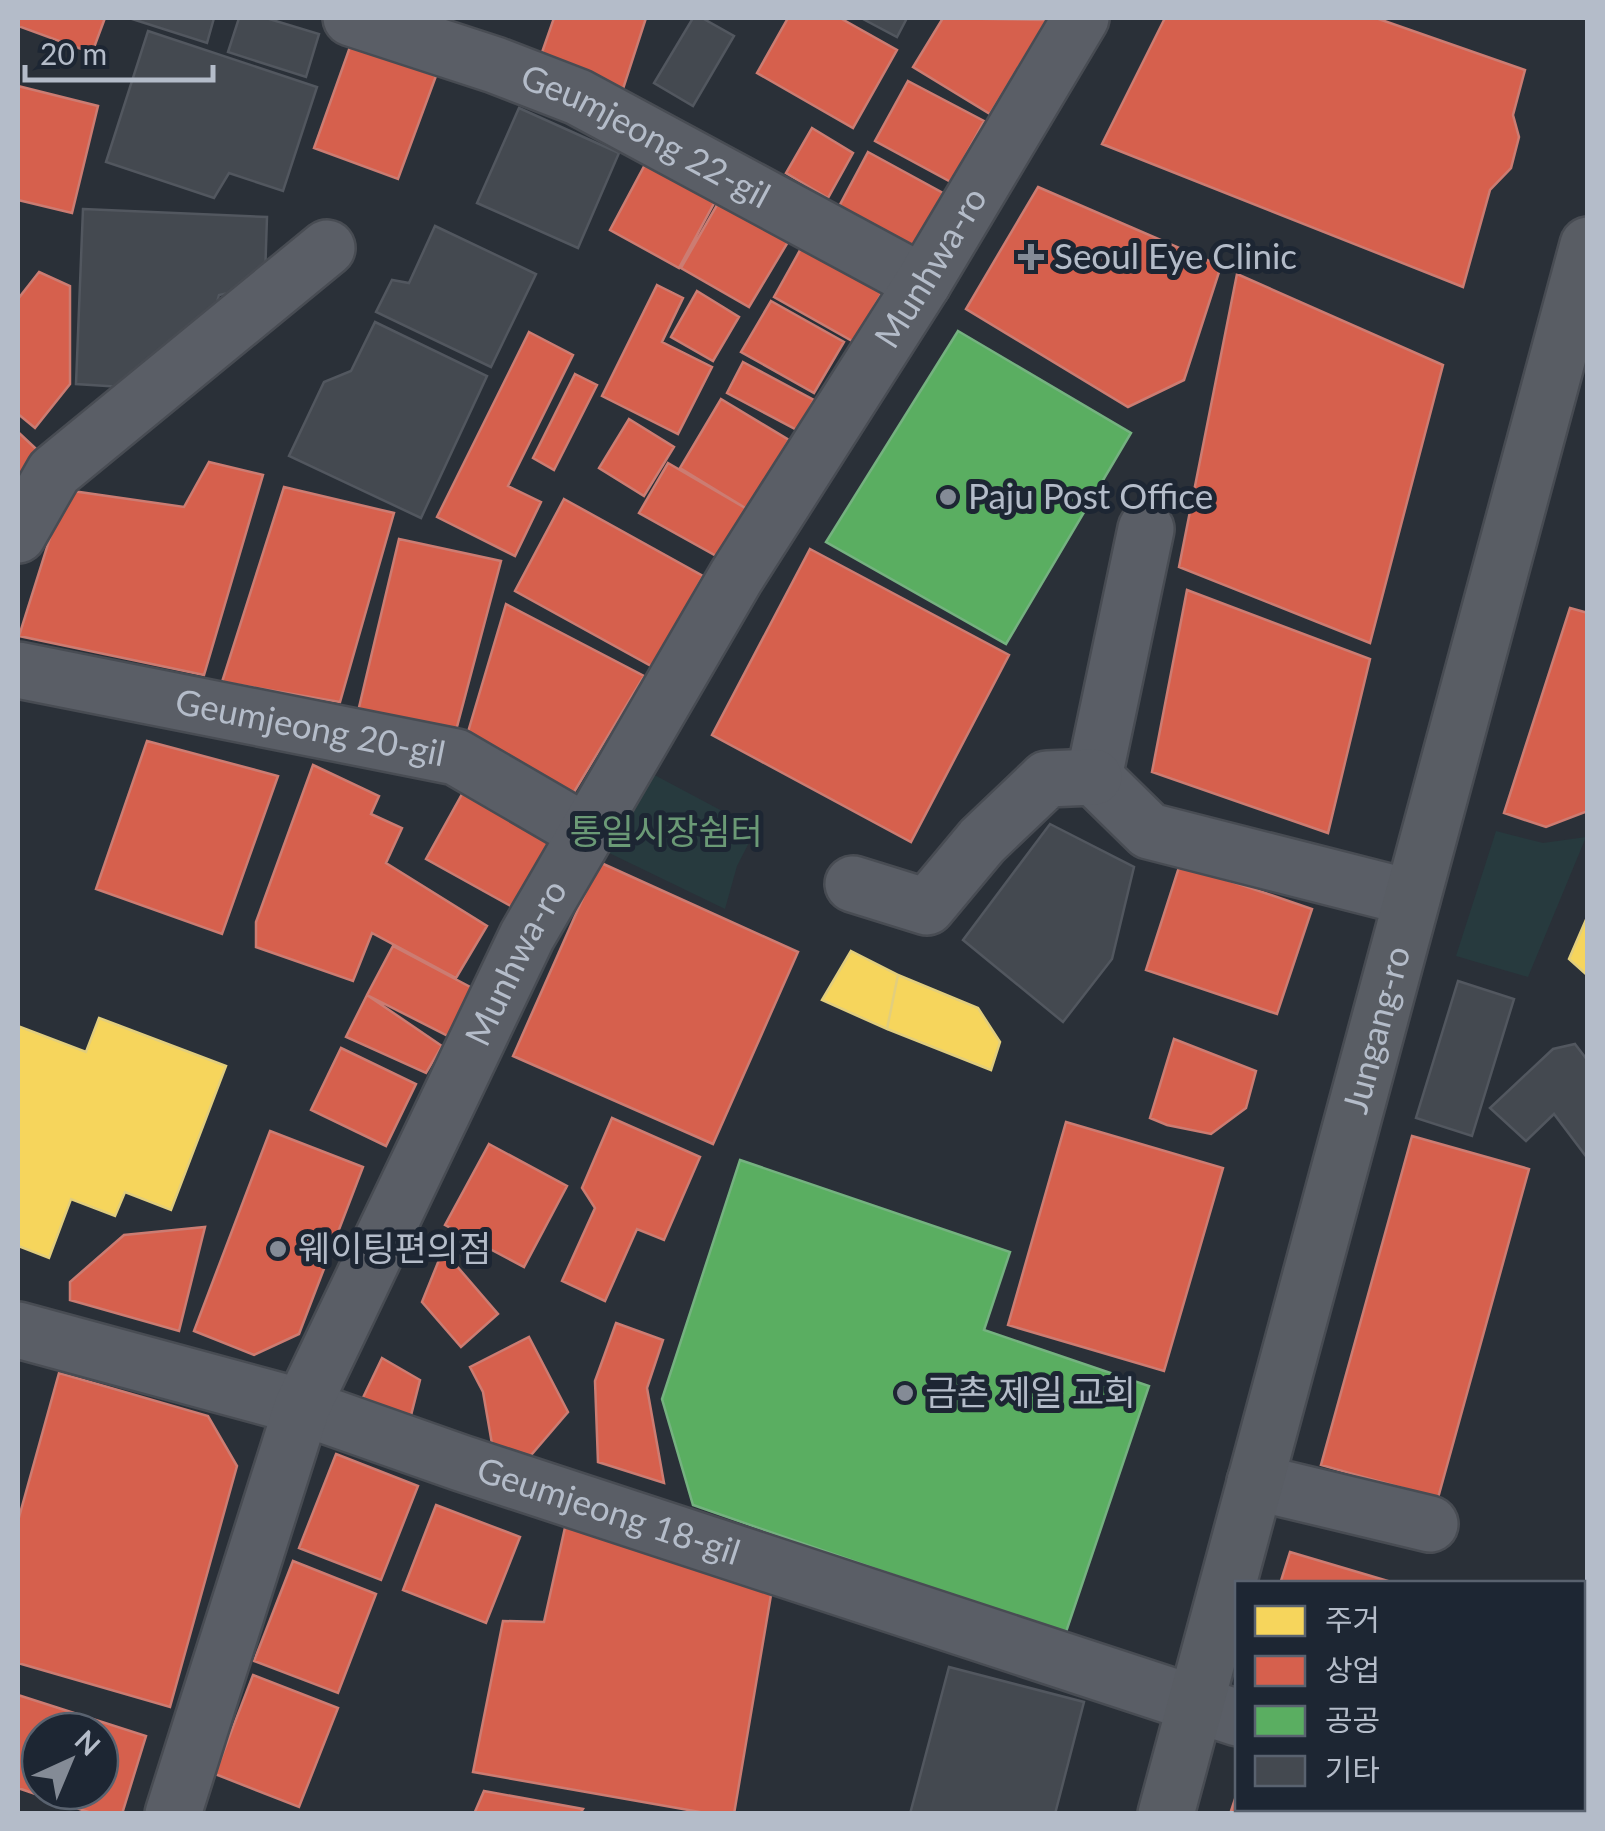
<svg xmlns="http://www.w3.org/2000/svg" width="1605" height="1831" font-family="Lato,'Noto Sans KR',sans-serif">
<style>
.green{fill:#273a3e}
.homes{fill:#f6d55c;stroke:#e2ce7d;stroke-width:2.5}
.shops{fill:#d6604d;stroke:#cc7c72;stroke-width:2.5;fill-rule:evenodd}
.public{fill:#5aae61;stroke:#75b280;stroke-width:2.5}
.building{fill:#444950;stroke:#52575f;stroke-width:2.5}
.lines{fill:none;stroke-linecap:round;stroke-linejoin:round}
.minor-casing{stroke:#484c53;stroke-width:60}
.secondary-casing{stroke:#484c53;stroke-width:60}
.minor{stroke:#5a5e66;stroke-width:55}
.secondary{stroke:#595d64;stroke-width:55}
.poi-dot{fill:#848b96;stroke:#1d2633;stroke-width:4}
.labels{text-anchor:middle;stroke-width:10;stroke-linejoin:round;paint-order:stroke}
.street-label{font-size:35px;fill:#b4bcc9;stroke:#1d2633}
.poi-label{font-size:35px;fill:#b4bcc9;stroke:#1d2633;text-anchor:start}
.park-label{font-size:35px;fill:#6b9a76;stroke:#1d2633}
</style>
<rect width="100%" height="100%" fill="#2a3038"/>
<!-- green -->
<path class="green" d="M647,771L756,829L737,866L725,909L603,850Z
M1496,831L1543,843L1586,837L1528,977L1456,956Z"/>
<!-- homes -->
<path class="homes" d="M1588,915V976L1569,959Z
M851,951L898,975L887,1029L822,1000Z
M898,975L978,1008L1000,1042L991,1070L887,1029Z
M99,1018L226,1066L171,1210L125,1192L115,1216L71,1199L49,1258L18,1246V1026L86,1052Z"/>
<!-- shops -->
<path class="shops" d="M18,18H105L92,53L18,26Z
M554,18H646L623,89L539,61Z
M788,18H840L897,50L853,128L757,73Z
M943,18L1047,20L990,114L913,67Z
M1165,18H1376L1525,70L1513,115L1519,137L1511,168L1490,190L1463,287L1102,144Z
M351,44L436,76L398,179L314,148Z
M908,81L984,121L951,182L875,141Z
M18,86L98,106L72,213L18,200Z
M812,128L853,153L828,198L786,173Z
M868,152L943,193L911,254L835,214Z
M648,159L718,196L679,268L610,230Z
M1038,187L1221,266L1184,380L1128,407L966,309Z
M721,198L791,237L749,307L681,268Z
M804,243L885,287L854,342L774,297Z
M39,272L70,286V384L35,428L18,414V299Z
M1237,274L1443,365L1370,643L1179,567Z
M657,285L683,298L662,342L712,367L678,434L602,396Z
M697,291L739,317L713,361L671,337Z
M771,301L844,342L814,393L741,352Z
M529,332L573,355L508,486L541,502L515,556L437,517Z
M743,362L814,400L797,430L727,393Z
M575,374L597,385L554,470L533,458Z
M721,399L789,440L747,509L680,468Z
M629,419L674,447L644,496L599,468Z
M18,432L48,460L18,494Z
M209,462L263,475L204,675L19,636L65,490L184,507Z
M668,463L747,509L720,558L639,513Z
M284,487L394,513L340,702L222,682Z
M564,499L703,576L653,667L515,591Z
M399,539L501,561L454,738L356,720Z
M810,549L1009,655L911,842L712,735Z
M1187,590L1370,659L1328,833L1152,772Z
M506,604L644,676L571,797L465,742Z
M1570,608L1588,613V811L1546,827L1504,813Z
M147,741L278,776L222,934L96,889Z
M313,765L379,796L371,814L402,828L386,863L487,926L456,978L372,933L353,981L256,947V922Z
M466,787L555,837L516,909L426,859Z
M599,862L798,952L713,1144L513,1056Z
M1180,864L1312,909L1277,1014L1146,970Z
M393,946L474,989L450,1037L367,995Z
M367,995L442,1046L426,1073L346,1037Z
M1174,1039L1256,1071L1246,1108L1211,1134L1167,1125L1150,1118Z
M341,1048L416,1084L386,1146L311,1110Z
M612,1118L700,1157L664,1240L637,1229L605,1301L562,1281L595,1208L582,1188Z
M1066,1122L1223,1168L1164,1371L1008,1325Z
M270,1131L363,1167L299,1334L254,1355L194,1331Z
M1412,1136L1529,1169L1438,1498L1321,1465Z
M489,1144L567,1186L524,1267L445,1225Z
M205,1227L179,1331L70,1300V1282L124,1235Z
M443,1250L498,1314L461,1347L422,1302Z
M616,1323L663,1340L647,1388L664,1483L598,1462L595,1381Z
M529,1337L568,1412L526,1461L492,1444L483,1392L470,1367Z
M382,1358L420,1380L408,1427L358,1408Z
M59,1373L208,1416L237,1466L170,1707L18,1663V1521Z
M336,1454L418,1486L381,1580L299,1548Z
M436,1505L520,1537L486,1623L403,1590Z
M566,1523L772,1589L734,1814H711L473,1772L503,1621L544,1622Z
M1290,1552L1398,1584H1280Z
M293,1561L376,1594L338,1693L254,1661Z
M253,1675L338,1708L299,1807L215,1774Z
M18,1695L146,1736L122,1814H94L18,1788ZM40,1731H100V1791H40Z
M1238,1790V1808H1396L1412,1814H1230Z
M484,1791L583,1809L580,1814H474Z"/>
<!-- public -->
<path class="public" d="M958,331L1131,433L1006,644L826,542Z
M740,1160L1010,1252L984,1330L1149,1386L1065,1635L693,1505L662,1399Z"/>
<!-- building -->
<path class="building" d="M129,18H214L207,43Z
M239,18H266L319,34L306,77L228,52Z
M693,18H702L734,36L693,106L654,83Z
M861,18H907L897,37Z
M148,31L317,87L283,191L229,173L214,198L106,162Z
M519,108L619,153L578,248L477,203Z
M83,209L267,217L265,277L242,290L219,295L213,316L122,387L76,384Z
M435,226L536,274L491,367L376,312L392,280L409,283Z
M375,322L487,376L421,518L289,456L324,382L351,371Z
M1050,824L1134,867L1112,959L1063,1022L963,940Z
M1458,981L1514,999L1472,1136L1416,1118Z
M1575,1044L1588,1061V1159L1554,1114L1526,1141L1490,1108L1553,1049Z
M949,1667L1084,1702L1055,1814H910Z"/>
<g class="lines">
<!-- minor casing -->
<g class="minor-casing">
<g id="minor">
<path id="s1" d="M351,18L495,65L578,97L923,283"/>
<path d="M1146,529L1094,777L1149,831L1412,898"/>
<path d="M18,535L54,472L327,248"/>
<path id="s2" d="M18,670L456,757L585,832"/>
<path d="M853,884L927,907L982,841L1047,779L1094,777"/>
<path id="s3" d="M18,1330L302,1407L461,1463L1238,1718"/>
<path d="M1255,1482L1430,1524"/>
<path d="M1512,1808L1527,1814"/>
<path id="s4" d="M173,1814L302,1407L527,936L736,577L923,283L1081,18"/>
</g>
</g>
<!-- secondary casing -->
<g class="secondary-casing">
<g id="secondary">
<path id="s5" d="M1166,1814L1588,245"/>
</g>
</g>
<!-- minor -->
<use href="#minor" class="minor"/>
<!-- secondary -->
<use href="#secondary" class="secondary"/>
</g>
<!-- markers -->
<g class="poi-dot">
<path d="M1026 242h10v10h10v10h-10v10h-10v-10h-10v-10h10z"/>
<circle cx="948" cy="497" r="10"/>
<circle cx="278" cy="1249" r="10"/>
<circle cx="905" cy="1393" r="10"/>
</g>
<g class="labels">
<!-- street labels -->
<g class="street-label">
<text dy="12" stroke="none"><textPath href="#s1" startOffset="318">Geumjeong 22-gil</textPath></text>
<text dy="12" stroke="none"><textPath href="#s4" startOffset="1730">Munhwa-ro</textPath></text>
<text dy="12" stroke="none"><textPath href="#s2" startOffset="298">Geumjeong 20-gil</textPath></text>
<text dy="12" stroke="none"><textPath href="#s4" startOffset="920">Munhwa-ro</textPath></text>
<text dy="12" stroke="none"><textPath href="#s5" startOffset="812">Jungang-ro</textPath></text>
<text dy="12" stroke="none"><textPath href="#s3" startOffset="618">Geumjeong 18-gil</textPath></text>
</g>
<!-- poi labels -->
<g class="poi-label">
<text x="1054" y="269">Seoul Eye Clinic</text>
<text x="968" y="509">Paju Post Office</text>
<text x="298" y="1261">웨이팅편의점</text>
<text x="925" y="1405">금촌 제일 교회</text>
</g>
<!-- park labels -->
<g class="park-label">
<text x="666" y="844">통일시장쉼터</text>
</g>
</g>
<!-- border -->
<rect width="1605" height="1831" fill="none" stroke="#b4bcc9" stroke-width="40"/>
<!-- legend -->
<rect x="1235" y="1581" width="350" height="230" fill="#1d2633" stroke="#59626f" stroke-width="2.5"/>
<rect x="1255" y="1606" width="50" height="30" fill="#f6d55c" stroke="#59626f" stroke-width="2.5"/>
<text x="1325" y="1631" font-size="30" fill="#b4bcc9">주거</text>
<rect x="1255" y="1656" width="50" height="30" fill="#d6604d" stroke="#59626f" stroke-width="2.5"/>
<text x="1325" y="1681" font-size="30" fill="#b4bcc9">상업</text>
<rect x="1255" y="1706" width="50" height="30" fill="#5aae61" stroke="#59626f" stroke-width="2.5"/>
<text x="1325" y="1731" font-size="30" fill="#b4bcc9">공공</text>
<rect x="1255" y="1756" width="50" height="30" fill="#444950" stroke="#59626f" stroke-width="2.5"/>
<text x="1325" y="1781" font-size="30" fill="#b4bcc9">기타</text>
<!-- north arrow -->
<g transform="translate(70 1761) rotate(44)"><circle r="48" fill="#1d2633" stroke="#59626f" stroke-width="2.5"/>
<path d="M0-8L18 38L0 25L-18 38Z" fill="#848b96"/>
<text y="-15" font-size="28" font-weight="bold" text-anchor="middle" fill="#b4bcc9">N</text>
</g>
<!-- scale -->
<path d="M25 65v15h188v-15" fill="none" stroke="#b4bcc9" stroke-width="5"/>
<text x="40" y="65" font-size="30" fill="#b4bcc9" stroke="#1d2633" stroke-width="8" paint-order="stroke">20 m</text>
</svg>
